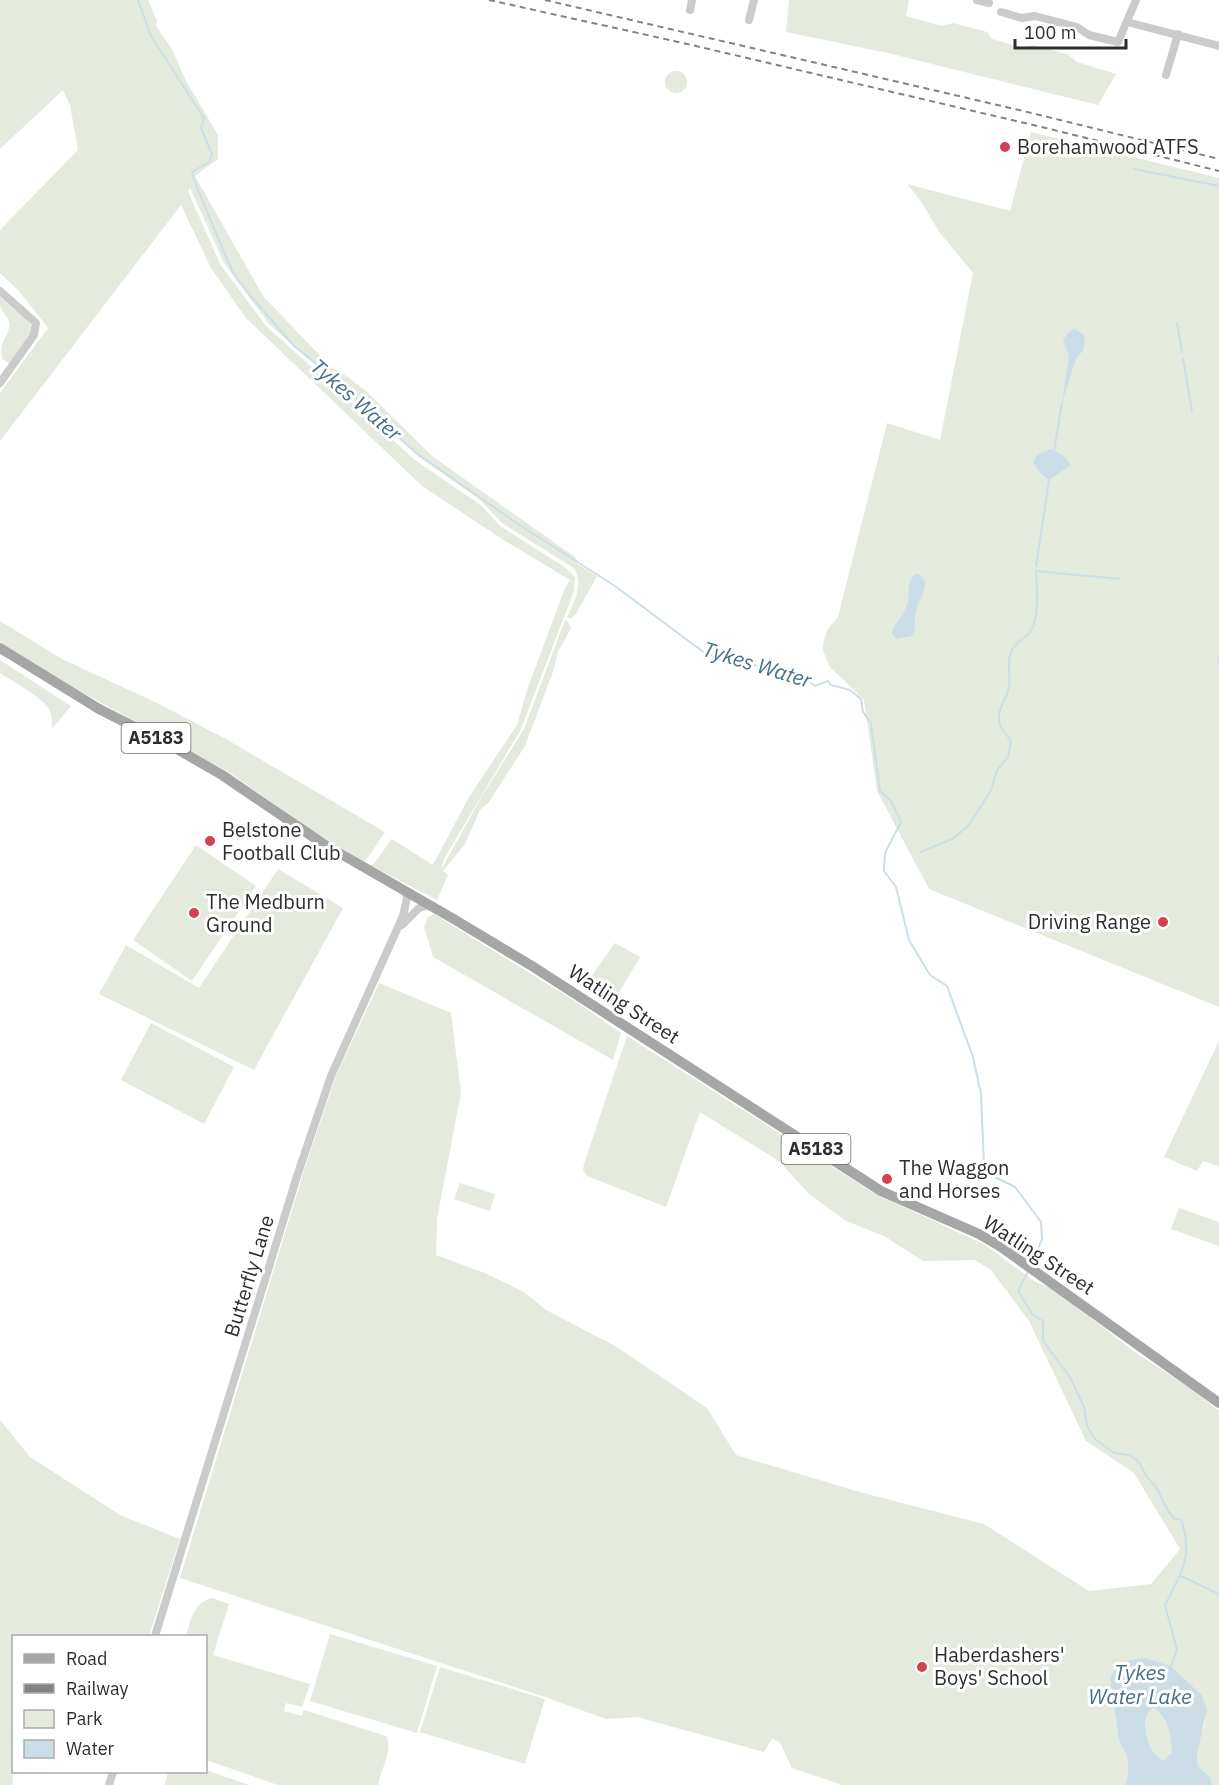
<svg xmlns="http://www.w3.org/2000/svg" width="1219" height="1785" font-family="'IBM Plex Sans',sans-serif">
<style>
.green{fill:#e4eadd}
.water{fill:#cbdee8;fill-rule:evenodd}
.lines{fill:none;stroke-linecap:round;stroke-linejoin:round}
.stream{stroke:#cbdee8;stroke-width:2}
.minor{stroke:#cbcbcb;stroke-width:8}
.major{stroke:#a6a6a6;stroke-width:10}
.rail{stroke:#838383;stroke-width:2;stroke-dasharray:6 4.5;stroke-linecap:butt}
.poi-dot{fill:#d34251;stroke:#fff;stroke-width:2}
.labels{text-anchor:middle;stroke-width:6;stroke-linejoin:round;paint-order:stroke}
.shield{fill:#fff;stroke:#6d6d6d;stroke-width:1.5}
.shield-label{font-size:18px;font-weight:bold;fill:#2e2e2e}
.poi-label{font-size:20px;fill:#2e2e2e;stroke:#fff;text-anchor:start}
.street-label{font-size:20px;fill:#2e2e2e;stroke:#fff}
.water-label{font-size:21px;font-style:italic;fill:#447088;stroke:#fff}
</style>
<rect width="100%" height="100%" fill="#fff"/>
<!-- green -->
<path class="green" d="M0,0H148L157,21L156,26L172,49L185,79L218,135V159L195,176L263,296L331,367L348,377L366,391L432,456L575,557L578,562L577,564L597,576L576,614L570,619L567,617C574,602 584,584 574,568L503,524L479,499L419,457L270,325L224,263L190,188L188,191L220,264L266,326L415,460L482,506L500,526L566,568L575,577L574,591L521,729L444,859L441,870L482,796L524,729L565,620L567,621L571,628L558,652L554,669L525,746L489,802L480,810L465,844L443,871L448,875L437,900L372,866L392,839L433,865L469,797L517,725L527,690L565,588L570,580L505,541L422,486L246,318L211,268L181,205L0,441V393L48,328L19,291L0,273V230L78,150L70,105L63,90L0,149Z
M789,0H909L906,16L942,26L953,23L987,32L992,39L1020,47L1033,45L1067,54L1077,62L1116,74L1098,105L888,53L786,32Z
M665 82a11 11 0 1 1 22 0a11 11 0 1 1-22 0Z
M1031,132L1219,178V1007L929,889L877,791L864,700L829,666L822,648L827,630L838,617L887,423L940,440L973,273L940,233L920,200L907,184L1010,211Z
M0,297L27,320L32,327L30,336L10,364L2,359C0,339 5,343 9,328C12,319 2,314 0,306C0,303 0,300 0,297Z
M0,621L62,659L155,702L224,738L385,832L365,862L311,830L230,773L76,689L0,642Z
M0,660L71,706L52,729C52,722 52,715 49,709C41,696 13,682 0,673Z
M196,845L256,886L192,981L133,940Z
M278,869L343,908L254,1070L99,994L126,945L199,988Z
M434,914L575,1001L621,1033L613,1060L433,957L424,927L428,917Z
M615,943L640,957L611,1006L583,988Z
M379,983L451,1013L461,1093L437,1219L436,1255L485,1273L524,1292L546,1310L617,1347L707,1408L736,1455L863,1493L984,1524L1089,1591L1151,1584L1180,1549L1134,1473L1086,1441L1029,1321L991,1270L975,1260L923,1261L884,1236L846,1221L809,1194L779,1161L700,1112L666,1207L587,1176L583,1170L584,1164L627,1036L872,1192L985,1245L1034,1281L1053,1289L1135,1352L1194,1391L1219,1411V1785H1212L1211,1778L1198,1766L1197,1754L1198,1743L1205,1723L1201,1694L1171,1666L1110,1679L1119,1741L1127,1755L1128,1776L1125,1785H842L792,1768L780,1743L772,1738L764,1752L637,1717L606,1719L545,1697L180,1578L305,1167L336,1076Z
M151,1023L234,1067L204,1124L121,1080Z
M1219,1041V1166L1203,1161L1197,1171L1164,1157Z
M460,1183L495,1194L490,1211L454,1199Z
M1179,1208L1219,1222V1246L1171,1229Z
M0,1420L30,1457L120,1515L180,1539L149,1636H14V1772H105L13,1774V1785H0Z
M212,1598L229,1604L213,1655L310,1684L302,1707L286,1703L284,1711L301,1716L304,1710L386,1736C394,1749 380,1771 378,1785H278L206,1760V1636H186C191,1620 193,1603 212,1598Z
M330,1634L437,1666L417,1733L310,1701Z
M440,1667L545,1699L525,1764L420,1732Z
M1154,1708C1169,1720 1170,1735 1172,1752L1164,1760C1148,1758 1137,1713 1154,1708Z
M206,1770L249,1785H165L168,1772Z"/>
<!-- water -->
<path class="water" d="M1075,329L1084,335L1085,343L1082,352L1076,358L1062,403L1069,356L1063,340L1068,333Z
M1050,449L1063,455L1071,465L1049,480L1040,473L1033,462L1037,455Z
M915,574H919L925,581C925,595 919,599 916,611C913,621 918,627 912,636L896,639L892,634V631C897,620 906,613 908,601C910,590 906,582 915,574Z
M1145,1658L1171,1666L1201,1694L1207,1709L1197,1754L1198,1766L1211,1778L1212,1785H1125L1128,1775L1127,1756L1119,1741L1110,1679C1116,1662 1128,1660 1145,1658ZM1154,1708C1169,1719 1170,1735 1172,1752L1164,1760C1148,1758 1137,1713 1154,1708Z"/>
<g class="lines">
<!-- stream -->
<path class="stream" d="M138,0L151,36L204,118L201,128L212,154L209,162L192,172L197,188L233,273L249,294L294,346L332,376L416,453L518,524L615,586L706,654L803,676L815,686L828,681L831,685L850,690L861,699L863,712L871,723L880,791L891,801L901,822L885,853L884,871L896,887L909,940L930,975L947,986L973,1057L981,1094L984,1165L993,1176L1015,1187L1041,1222L1042,1239L1032,1265
M1134,169L1219,186
M1177,323L1182,352
M1183,359L1192,411
M1054,451L1062,403
M1036,566L1049,480
M1219,659V663
M921,852L954,838L969,825L991,790L997,770L1008,757L1011,741C1007,734 1000,730 999,721C997,709 1007,699 1009,687C1011,675 1006,661 1012,650C1017,640 1029,637 1033,627C1039,611 1037,588 1036,571L1119,579
M1029,1270L1018,1291L1033,1315L1043,1321V1341L1070,1377L1084,1407L1087,1426L1095,1439L1114,1453L1130,1455L1139,1462L1147,1477L1156,1487L1168,1511L1174,1518L1181,1520C1194,1555 1181,1574 1165,1605L1177,1650L1171,1666
M1181,1576L1219,1594"/>
<!-- minor -->
<path class="minor" d="M977,0L989,3
M690,10L692,0
M1001,12L1022,18L1035,16L1077,27L1089,35L1118,42L1136,0
M749,20L754,0
M1127,22L1219,46
M1166,75L1178,34
M0,291L36,323L34,335L0,383
M402,925L419,908L430,905
M155,1636L298,1173L331,1076L403,916L407,898L406,892
M109,1785L113,1772"/>
<!-- major -->
<path class="major" d="M0,648L99,709L170,745L222,775L322,843L452,918L532,966L881,1191L979,1234L1001,1247L1219,1403"/>
<!-- rail -->
<path class="rail" d="M489,0L683,43L1046,128L1219,171
M545,0L1019,110L1219,159"/>
</g>
<!-- markers -->
<g class="poi-dot">
<circle cx="1005" cy="147" r="6"/>
<circle cx="210" cy="841" r="6"/>
<circle cx="194" cy="913" r="6"/>
<circle cx="1163" cy="922" r="6"/>
<circle cx="887" cy="1179" r="6"/>
<circle cx="922" cy="1667" r="6"/>
</g>
<g class="labels">
<!-- shield labels -->
<g class="shield">
<rect x="121.5" y="723" width="69" height="30" rx="4.5"/>
<rect x="781.5" y="1134" width="69" height="30" rx="4.5"/>
</g>
<g class="shield-label">
<text x="156" y="744">A5183</text>
<text x="816" y="1155">A5183</text>
</g>
<!-- poi labels -->
<g class="poi-label">
<text x="1017" y="154">Borehamwood ATFS</text>
<text x="222" y="837">Belstone<tspan x="222" dy="23">Football Club</tspan></text>
<text x="206" y="909">The Medburn<tspan x="206" dy="23">Ground</tspan></text>
<text x="1151" y="929" text-anchor="end">Driving Range</text>
<text x="899" y="1175">The Waggon<tspan x="899" dy="23">and Horses</tspan></text>
<text x="934" y="1662">Haberdashers'<tspan x="934" dy="23">Boys' School</tspan></text>
</g>
<!-- street labels -->
<g class="street-label">
<text transform="translate(624 1004) rotate(33)" y="7">Watling Street</text>
<text transform="translate(1039 1255) rotate(33)" y="7">Watling Street</text>
<text transform="translate(249 1276) rotate(-73)" y="7">Butterfly Lane</text>
</g>
<!-- water labels -->
<g class="water-label">
<text transform="translate(356 400) rotate(41)" y="7">Tykes Water</text>
<text transform="translate(757 665) rotate(17)" y="7">Tykes Water</text>
<text x="1140" y="1680">Tykes<tspan x="1140" dy="24">Water Lake</tspan></text>
</g>
</g>
<!-- legend -->
<rect x="12" y="1635" width="195" height="138" fill="#ffffff" stroke="#ababab" stroke-width="1.5"/>
<rect x="24" y="1654" width="30" height="9" fill="#a6a6a6" stroke="#ababab" stroke-width="1.5"/>
<text x="66" y="1665" font-size="18" fill="#2e2e2e">Road</text>
<rect x="24" y="1684" width="30" height="9" fill="#838383" stroke="#ababab" stroke-width="1.5"/>
<text x="66" y="1695" font-size="18" fill="#2e2e2e">Railway</text>
<rect x="24" y="1710" width="30" height="18" fill="#e4eadd" stroke="#ababab" stroke-width="1.5"/>
<text x="66" y="1725" font-size="18" fill="#2e2e2e">Park</text>
<rect x="24" y="1740" width="30" height="18" fill="#cbdee8" stroke="#ababab" stroke-width="1.5"/>
<text x="66" y="1755" font-size="18" fill="#2e2e2e">Water</text>
<!-- scale -->
<path d="M1015 39v9h111v-9" fill="none" stroke="#2e2e2e" stroke-width="3"/>
<text x="1024" y="39" font-size="18" fill="#2e2e2e" stroke="#ffffff" stroke-width="4.5" paint-order="stroke">100 m</text>
</svg>
